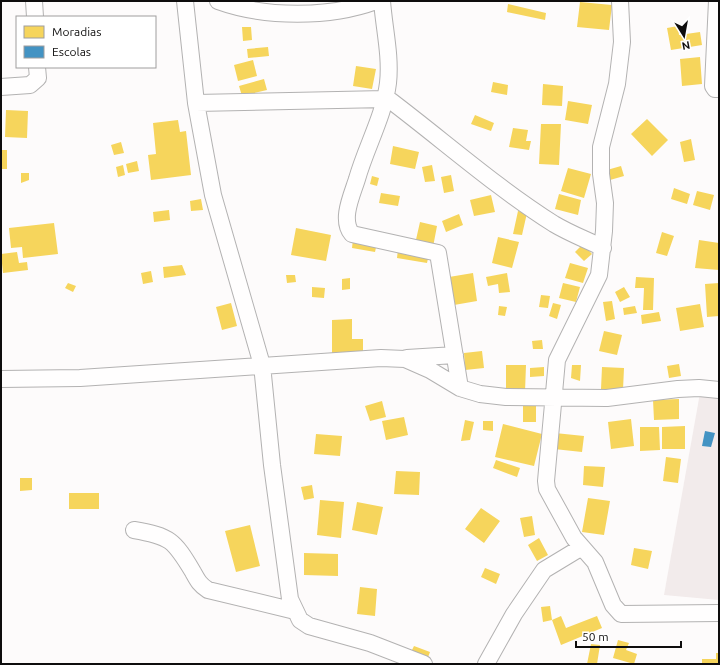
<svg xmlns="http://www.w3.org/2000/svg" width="720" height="665" font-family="Ubuntu,sans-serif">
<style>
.built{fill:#f2ebeb}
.homes{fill:#f6d55c}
.schools{fill:#4393c3}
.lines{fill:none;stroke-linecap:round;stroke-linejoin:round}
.street-casing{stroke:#b3b2b2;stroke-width:18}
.street{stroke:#fffefe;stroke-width:16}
</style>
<rect width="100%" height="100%" fill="#fdfbfb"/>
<!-- built -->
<path class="built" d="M700,393L719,396V600L664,595Z"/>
<!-- homes -->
<path class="homes" d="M580,2L612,5L609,30L577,27Z
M508,4L546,13L545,20L507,12Z
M678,26L679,35L700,32L702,45L671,50L667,28Z
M242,27H251L252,40L243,41Z
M268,47L269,56L248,58L247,49Z
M700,57L702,84L682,86L680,59Z
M253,60L257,76L238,81L234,65Z
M356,66L376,69L372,89L353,86Z
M264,79L267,90L242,96L239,86Z
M493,82L508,85L507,95L491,92Z
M543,84L563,86L562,106L542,105Z
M568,101L592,105L588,124L565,120Z
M6,110L28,111L27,138L5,137Z
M475,115L494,123L491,131L471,124Z
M647,119L668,140L652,156L631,134Z
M178,120L180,132L186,131L191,175L151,180L148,155L156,154L153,123Z
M541,124H561L559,165L539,164Z
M513,128L528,130L526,141H531L529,150L509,147Z
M691,139L695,160L684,162L680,142Z
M121,142L124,153L114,155L111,145Z
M393,146L419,152L415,169L390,164Z
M1,150H7V169H1Z
M137,161L139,171L128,173L126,164Z
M123,165L125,175L118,177L116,167Z
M432,165L435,181L425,182L422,167Z
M621,166L624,176L610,180L607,170Z
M568,168L591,174L584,198L561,191Z
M21,173H29V180L21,183Z
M451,175L454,191L444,193L441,177Z
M372,176L379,178L377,186L370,184Z
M674,188L690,194L687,204L671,199Z
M697,191L714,195L710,210L693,205Z
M381,193L400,196L398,206L379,203Z
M559,194L581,200L578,215L555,209Z
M491,195L495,212L474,216L470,200Z
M201,199L203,210L191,211L190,201Z
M169,210L170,220L154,222L153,212Z
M518,211L527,213L522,235L513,234Z
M459,214L463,225L446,232L442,221Z
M420,222L437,226L433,247L415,244Z
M54,223L58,254L23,258L22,247L11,248L9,228Z
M296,228L331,235L326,261L291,255Z
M662,232L674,236L667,256L656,253Z
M498,237L519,242L512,268L492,263Z
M353,239L377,243L375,252L352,248Z
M699,240L719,243V270L695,268Z
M583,244L592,254L584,261L575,252Z
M398,249L429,254L427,263L397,258Z
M17,252L19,263L27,262L28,270L3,273L1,254Z
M570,263L588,268L583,283L565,278Z
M182,265L186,275L164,278L163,267Z
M151,271L153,282L143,284L141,273Z
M473,273L477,301L454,305L449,277Z
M507,273L510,292L499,293L498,284L488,286L486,277Z
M286,275H295L296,282L287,283Z
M636,277L654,278L653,310H643L644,288H635Z
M350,278V289L342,290V279Z
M68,283L76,286L73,292L65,288Z
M563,283L580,287L576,302L559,298Z
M719,283V316L707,317L705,284Z
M312,287L325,288L324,298L312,297Z
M624,287L630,297L620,302L615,292Z
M541,295L550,296L548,308L539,307Z
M612,301L615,319L606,321L603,302Z
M231,303L237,326L222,330L216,307Z
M553,303L561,305L557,319L549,316Z
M700,304L704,327L680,331L676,308Z
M499,306L507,307L505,316L498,315Z
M635,306L637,313L624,315L623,308Z
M659,312L661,321L642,324L641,315Z
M352,319V339H363V355L332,356V320Z
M604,331L622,335L617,355L599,351Z
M542,340L543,349H533L532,341Z
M482,351L484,368L465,370L464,353Z
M679,364L681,376L669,378L667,366Z
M506,365H526L525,392H506Z
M572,365H581L580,381L571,378Z
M544,367V376L530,377V368Z
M602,367L624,368L623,390L601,389Z
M679,399V419L654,420L653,400Z
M382,401L386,417L370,421L365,406Z
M523,405H536V422H523Z
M404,417L408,435L386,440L382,421Z
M631,419L634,446L611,449L608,422Z
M465,420L474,422L470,440L461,441Z
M483,421H493V431L483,430Z
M503,424L542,434L534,466L495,457Z
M685,426V449H662V427Z
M640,427H659L660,450L640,451Z
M555,433L584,436L582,452L554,449Z
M316,434L342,436L340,456L314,454Z
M666,457L681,459L678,483L663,481Z
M496,460L520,468L517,477L493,468Z
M584,466L605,467L603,487L583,485Z
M396,471L420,472L419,495L394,494Z
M20,478H32V490L20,491Z
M312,485L314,498L304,500L301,487Z
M69,493H99V509H69Z
M588,498L610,501L604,535L582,532Z
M320,500L344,502L341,538L317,535Z
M357,502L383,507L377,535L352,530Z
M481,508L500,521L484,543L465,529Z
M532,516L535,535L524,537L520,518Z
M250,525L260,566L236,572L225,531Z
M539,538L548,555L537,561L528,545Z
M634,548L652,551L648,569L631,565Z
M304,553L338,554V576L304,575Z
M485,568L500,574L496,584L481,577Z
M360,587L377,589L375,616L357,614Z
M550,606L552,620L543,622L541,607Z
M561,616L566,628L597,616L602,628L561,645L552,620Z
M618,640L629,643L626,650L637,654L634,664L613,658Z
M591,644L600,645L597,664H587Z
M414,646L430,652L427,660L410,654Z
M716,653H719V664H702V659H716Z"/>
<!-- schools -->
<path class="schools" d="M705,431L715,433L711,447L702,446Z"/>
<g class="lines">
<!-- street casing -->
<g class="street-casing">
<path id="street" d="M34,1L35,17
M185,1L196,103L213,195L262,365L272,465L290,599L300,620L309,626L370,643L424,664
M218,1C265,18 330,18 376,1
M382,1C384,28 391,56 388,83C384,116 366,147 357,179C352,195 340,220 352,234L438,253L460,388
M620,1L622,42L617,84L601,147V174L605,203L604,231L599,275L557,360L546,481L547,489L574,538L595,562L613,605L621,614L719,613
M717,1L713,86L715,89H719
M1,87L30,85L38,78L37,67
M196,103L385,99L391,101C445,142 497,188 554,224C569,233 587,240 603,248
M407,358L455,355
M1,379L80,378L381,358L405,359L430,370L460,388L480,394L506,397L607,398L678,389L699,388L719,390
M134,530C170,536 174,540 193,572C198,581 200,585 208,590L295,611
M486,664L514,614L544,570L582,547"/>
</g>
<!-- street -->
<use href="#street" class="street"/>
</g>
<!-- border -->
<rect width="720" height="665" fill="none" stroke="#0e0d0d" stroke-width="4"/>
<!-- legend -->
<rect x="16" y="16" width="140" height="52" fill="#ffffff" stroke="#9f9e9e"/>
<rect x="24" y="26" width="20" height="12" fill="#f6d55c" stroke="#9f9e9e"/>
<text x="52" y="36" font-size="12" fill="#0e0d0d">Moradias</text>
<rect x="24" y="46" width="20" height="12" fill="#4393c3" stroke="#9f9e9e"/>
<text x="52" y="56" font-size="12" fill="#0e0d0d">Escolas</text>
<!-- north arrow -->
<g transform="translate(684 36) rotate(169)" stroke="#ffffff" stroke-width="3" paint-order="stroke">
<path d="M0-3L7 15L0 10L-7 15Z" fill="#0e0d0d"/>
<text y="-6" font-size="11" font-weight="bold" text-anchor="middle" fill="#0e0d0d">N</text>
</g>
<!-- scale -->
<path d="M576 641v6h105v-6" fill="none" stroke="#0e0d0d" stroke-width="2"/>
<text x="582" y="641" font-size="12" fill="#0e0d0d" stroke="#ffffff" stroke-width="3" paint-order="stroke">50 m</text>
</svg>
